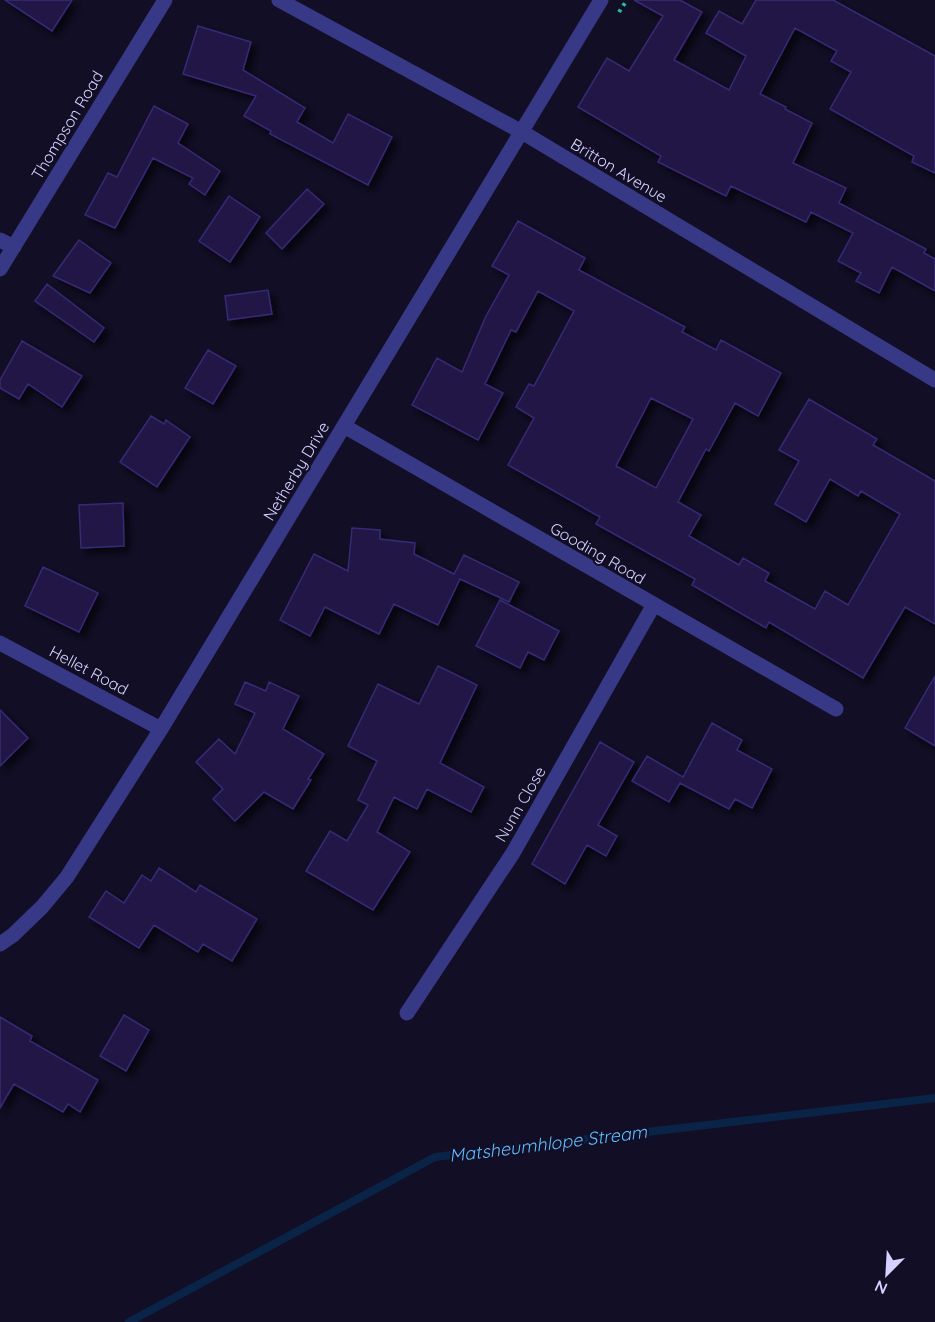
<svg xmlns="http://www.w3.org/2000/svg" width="935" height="1322" font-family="Quicksand,sans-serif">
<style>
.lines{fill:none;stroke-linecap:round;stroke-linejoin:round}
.stream{stroke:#0a2448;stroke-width:8}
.building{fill:#201947;stroke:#362a74;stroke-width:1.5;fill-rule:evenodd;filter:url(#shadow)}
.path{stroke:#2bbbab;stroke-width:4;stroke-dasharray:3 4.5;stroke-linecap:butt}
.minor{stroke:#373886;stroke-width:15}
.labels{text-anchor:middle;stroke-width:4.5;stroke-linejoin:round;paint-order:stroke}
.street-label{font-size:16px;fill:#d5d2ff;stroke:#110e25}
.water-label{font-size:18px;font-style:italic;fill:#60bdff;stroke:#110e25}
</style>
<defs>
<filter id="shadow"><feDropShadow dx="5.5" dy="5.5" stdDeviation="3" flood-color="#0009"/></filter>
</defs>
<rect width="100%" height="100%" fill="#110e25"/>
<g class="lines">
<!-- stream -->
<path class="stream" d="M129,1322L435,1157L935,1098"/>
</g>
<!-- building -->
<path class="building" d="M5,0H72L52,31Z
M634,0H680L702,12L674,60L729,90L746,56L706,33L719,11L742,24L756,0H833L935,56V173L912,162L914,156L830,109L851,72L831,61L837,51L795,28L760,94L786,107L785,109L812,123L793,163L846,188L839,203L926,249L924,253L935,259V291L892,267L879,293L856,281L861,273L838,261L853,233L811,212L806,222L731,186L726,196L658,162L661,156L578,107L607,58L629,71L663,16Z
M198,26L251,42L243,70L305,108L297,122L333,143L348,114L392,137L368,185L270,134L271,131L244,116L256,96L183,74Z
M154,106L188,124L178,143L220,171L205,195L189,184L193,178L153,158L115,228L85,215L108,173L117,177Z
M307,189L324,204L282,249L266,233Z
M229,196L260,217L230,262L199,241Z
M518,221L585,258L579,270L685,327L682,332L716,350L721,340L781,373L758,416L735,403L709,451L706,449L678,502L701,515L689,536L739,565L743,558L769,573L765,581L815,609L825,591L848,605L900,514L861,491L858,496L830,479L806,522L775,504L799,461L779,450L809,399L877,439L873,445L935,481V624L905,607L863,678L769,622L766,628L692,585L695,579L596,524L600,517L508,465L534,418L516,407L529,384L534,386L574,311L538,291L516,332L511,330L485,384L503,393L478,440L412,405L437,358L462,372L486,316L509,275L492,266ZM651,398L693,419L656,488L616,466Z
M79,240L111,263L90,293L53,276Z
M47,284L104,328L94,342L35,301Z
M268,290L272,314L228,320L225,296Z
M22,341L82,376L62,407L28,384L19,399L0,388V380Z
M208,350L236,366L213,404L185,388Z
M151,416L164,424L166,420L190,437L157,487L120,462Z
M123,503L124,546L81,548L79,505Z
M352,528L380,530V539L415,543L414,554L454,574L464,555L519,582L509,602L460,579L438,625L394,604L379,634L325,607L310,636L280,620L314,554L348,571Z
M43,567L98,593L79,632L25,606Z
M500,600L559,631L544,660L528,652L520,668L476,646Z
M438,666L477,685L440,763L484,787L471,812L427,789L417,809L394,797L377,832L410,852L373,910L306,871L330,831L347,841L368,805L358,800L377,761L348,746L378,684L419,704Z
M935,676V746L905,728Z
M245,682L266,691L269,682L299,696L283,729L324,754L308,779L311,780L293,809L264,792L235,821L213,799L223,789L196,762L219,739L235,754L255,713L235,704Z
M0,710L28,738L0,766Z
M712,723L742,740L737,750L772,769L752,808L735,799L729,809L680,783L669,802L632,781L647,756L683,777Z
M600,742L634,762L598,825L617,836L606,856L587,845L565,884L532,864Z
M159,868L196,892L200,885L257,919L232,961L203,944L198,952L154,925L139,948L89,917L106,891L124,903L142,875L151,881Z
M124,1015L149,1030L126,1071L100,1056Z
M0,1017L32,1036L30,1041L98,1080L80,1112L68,1104L63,1112L14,1084L0,1108Z"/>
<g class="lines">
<!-- path -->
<path class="path" d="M619,12L627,0"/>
<!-- minor -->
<path class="minor" d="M279,0L522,132L935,380
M0,240L14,247
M0,269L165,0
M344,426L836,709
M0,643L161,729
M0,944L13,935L42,907L67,877L161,729L601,0
M407,1013L513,853L653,606"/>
</g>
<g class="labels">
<!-- street labels -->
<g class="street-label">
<text transform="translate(67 125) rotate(-59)" y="6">Thompson Road</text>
<text transform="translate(619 170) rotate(31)" y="6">Britton Avenue</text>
<text transform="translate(296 471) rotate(-59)" y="6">Netherby Drive</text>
<text transform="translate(598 553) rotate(30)" y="6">Gooding Road</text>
<text transform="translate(89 670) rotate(28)" y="6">Hellet Road</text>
<text transform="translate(520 804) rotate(-60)" y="6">Nunn Close</text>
</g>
<!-- water labels -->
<g class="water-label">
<text transform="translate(548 1144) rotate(-7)" y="6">Matsheumhlope Stream</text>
</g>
</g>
<!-- north arrow -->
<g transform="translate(887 1274) rotate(204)" stroke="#110e25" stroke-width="4.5" paint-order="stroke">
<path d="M0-4.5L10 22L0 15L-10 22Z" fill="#d5d2ff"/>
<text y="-9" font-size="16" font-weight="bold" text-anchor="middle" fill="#d5d2ff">N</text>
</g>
</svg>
